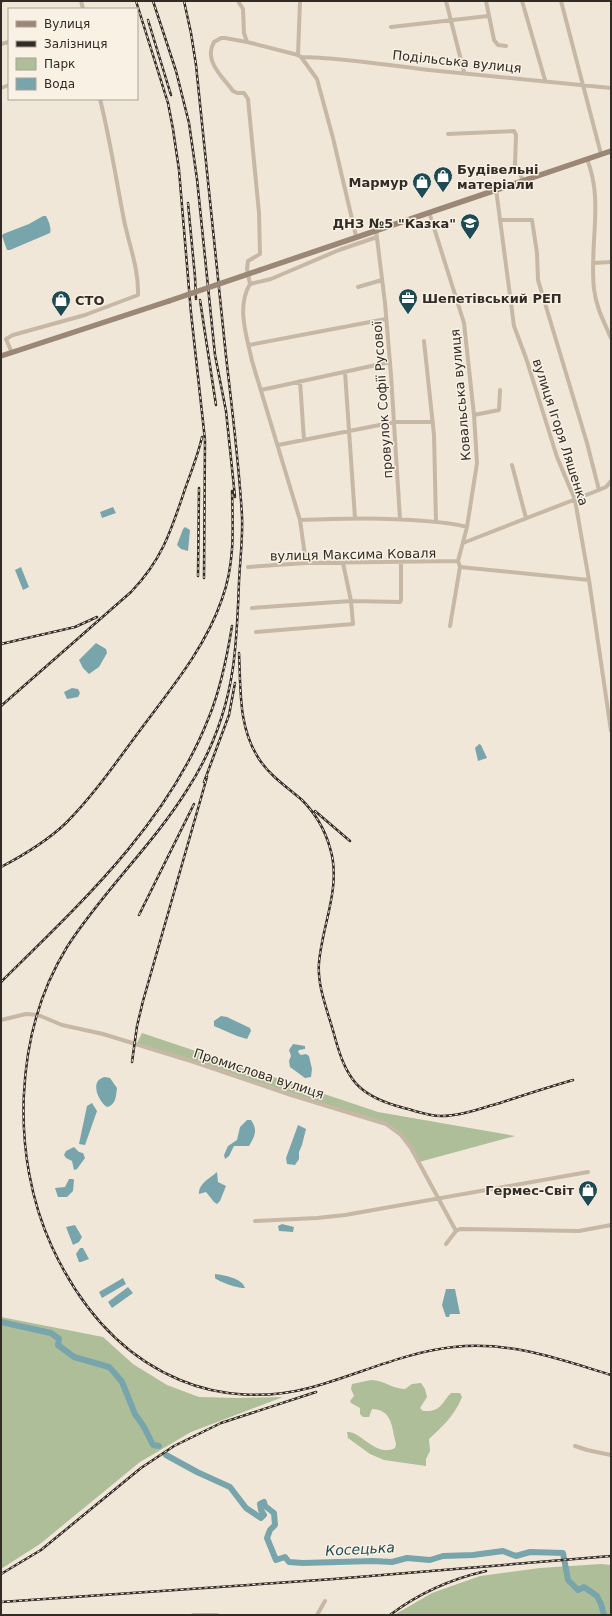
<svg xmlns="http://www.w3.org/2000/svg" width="612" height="1616" font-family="'DejaVu Sans',sans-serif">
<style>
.green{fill:#aebe99}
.water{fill:#78a5ac}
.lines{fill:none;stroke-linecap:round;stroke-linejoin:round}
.river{stroke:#78a5ac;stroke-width:6}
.street{stroke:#c7b8a5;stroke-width:4}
.secondary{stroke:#9b8776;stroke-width:5.5}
.rail-casing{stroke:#332b26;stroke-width:2.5}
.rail{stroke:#f8f1e4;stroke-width:1;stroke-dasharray:3;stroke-linecap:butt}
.secondary-bridge{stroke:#9b8776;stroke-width:5.5}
.labels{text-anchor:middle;stroke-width:3;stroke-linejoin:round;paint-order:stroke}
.street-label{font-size:13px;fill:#332b26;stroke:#f8f1e4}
.poi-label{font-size:13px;font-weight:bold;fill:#332b26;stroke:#f8f1e4;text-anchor:start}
.water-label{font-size:14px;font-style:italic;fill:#1d4a53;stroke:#f8f1e4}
</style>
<rect width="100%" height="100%" fill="#f0e7d8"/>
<!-- green -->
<path class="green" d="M142,1033L378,1112L515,1136L419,1162L401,1135L386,1124L137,1043Z
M1,1317L103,1337L133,1364L167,1385L199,1397L238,1398L283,1397L191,1432L140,1462L40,1544L1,1569Z
M371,1380C384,1380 392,1389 405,1389L412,1384L421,1383L425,1389L427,1397L420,1408L423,1411C442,1412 441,1403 451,1393H460L462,1397C455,1415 443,1426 429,1439L430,1451L426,1459V1466L384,1460L370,1454L348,1438L347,1432C360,1430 376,1458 395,1448C397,1443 395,1441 394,1436C392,1423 389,1409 372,1409L369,1417H363L360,1414V1408L351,1403L350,1401L354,1396L351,1389L352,1384Z
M601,1564L611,1565V1615H394L432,1593L480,1576L540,1568Z"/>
<!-- water -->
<path class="water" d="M43,216H46C48,220 52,228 50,233L10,250H7L2,236L3,234L29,224Z
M113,507L116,513L102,518L100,512Z
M185,527L190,530L188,551L181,549L177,545L183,529Z
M21,567L29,587L23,590L15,570Z
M96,643L106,649L107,653L99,667L89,674L83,668L79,660Z
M72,688L78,689L80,693L78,697L67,699L64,692Z
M479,744L481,745L487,758L478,761L475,748Z
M221,1016L227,1017L250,1028L251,1031L247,1039L237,1036L214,1026V1021Z
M293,1044L305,1046V1049L299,1050L298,1052L301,1055L306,1054L309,1056L312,1069L311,1077L305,1078L290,1067L289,1061L291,1056L289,1050Z
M105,1077L110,1078L117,1088C116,1096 116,1105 107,1107C98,1101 89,1080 105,1077Z
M92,1103L97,1111L85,1145L79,1144L87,1106Z
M247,1120H251C258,1130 255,1136 249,1146H234L229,1156L225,1159L224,1155L228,1146L237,1140L240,1127Z
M298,1125L306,1129L302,1145L299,1152V1159L295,1165L287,1164L286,1158Z
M74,1147L79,1152L83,1153L85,1158L77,1169L74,1170L72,1161L66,1158L64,1155L66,1151Z
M217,1172L218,1182L226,1186L220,1201L217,1204L214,1202L206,1192L199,1194C198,1184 210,1178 217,1172Z
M69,1179H73L74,1180L73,1191L67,1197H58L55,1188L65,1187Z
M282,1224L294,1227L293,1232L279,1231L278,1226Z
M75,1225L82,1237L79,1242L73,1245L66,1227Z
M80,1248H83L89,1259L81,1262H79L76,1254Z
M215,1274C224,1275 242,1278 245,1288C240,1289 219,1282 215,1278Z
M123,1278L126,1284L102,1298L99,1292Z
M128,1287L133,1293L112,1308L108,1302Z
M446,1289H455L460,1314H450L449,1317H446L442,1305Z"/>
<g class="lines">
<!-- river -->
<path class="river" d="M1,1322L51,1333L59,1339L58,1345L74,1357L109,1367L113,1371L122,1382L135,1414L144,1427L153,1445L159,1446
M166,1455L197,1472L230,1487L246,1508L261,1518L264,1515L261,1510L260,1504L264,1502L265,1506L274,1513L275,1525L270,1530L267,1538L276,1560L285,1557L289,1562L303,1563L373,1561L392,1562L407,1558L430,1560L443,1556L473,1555L503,1551L516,1556L530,1552L563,1553L568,1580L578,1590L584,1587L597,1596L601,1604L604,1615"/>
<!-- street -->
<path class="street" d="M1,1H2
M81,1L83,9
M238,1L243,9L244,33L247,42L298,55L301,57L317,79L333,138L356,236
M446,1L464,72
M486,1L494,40L498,45L506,46
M522,1L545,80
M561,1L601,154
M391,27L488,16
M247,42L225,38H221L214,42C203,61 223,77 233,91L237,93H244L248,99L259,213L260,254L248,261L247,269L250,284
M1,44L9,42
M298,55L300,1
M301,57C345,58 386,65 429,70C490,76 550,82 611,88
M1,88L9,85
M448,134L514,131L516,135L515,165L523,180
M587,159C604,201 589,245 594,289C596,307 604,322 611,338
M496,189L514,326L526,358L557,457L575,500L589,580L611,731
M429,212L464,323L474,415L477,463L467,527L458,561L460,567L450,626
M501,220H532L537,253L538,280L587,443L599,490
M376,230L385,303L391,375L400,519
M593,263L611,262
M250,284C236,307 247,337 252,361L300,520L306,563
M250,284L271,279L339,250L377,237
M358,287L382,280
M424,341L434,435L436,522
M249,345L386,319
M12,353L6,339L13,335L85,315L138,295C139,269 129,245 124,220C116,179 110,139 100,99
M345,372L355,518
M300,381L304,440
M261,390L390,362
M474,415L499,410L500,390
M278,445L395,422H433
M512,465L526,518
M300,520C342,518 383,517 425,521C439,522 453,523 467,527
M463,543L599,490L606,487L611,481
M248,567L306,563L458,561
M460,567L589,580
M252,608L351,601L400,602L401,600V563
M256,632L353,624L351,601L343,563
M1,1020L26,1014L38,1015L62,1025L103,1034L194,1062L291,1095L386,1124L401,1135L411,1148L456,1231
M255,1221L317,1218L345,1215L588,1172
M446,1244L456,1231L460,1229L579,1231L611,1225
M575,1446L587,1450L611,1455
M193,1615H217
M317,1615L325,1601"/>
<!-- secondary -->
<path class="secondary" d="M260,270L611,151
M1,356L169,301"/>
<!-- rail casing -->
<g class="rail-casing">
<path id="rail" d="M136,1L168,103L173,129L179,170L191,313L205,440L204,578
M153,1L176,71L189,123L197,179L215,355L226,411L235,497
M184,1L191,33L196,65C206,162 216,259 226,356C232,409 239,463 242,516C243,538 240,560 239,582C238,610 237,639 233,667C227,710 211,753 187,790C152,846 103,891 67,947C14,1033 10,1156 52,1247C79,1305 120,1355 180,1380C220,1397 267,1399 309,1388C358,1375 404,1352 454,1347C510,1341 559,1359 611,1375
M148,20L171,95
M188,203L195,277L196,299
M200,300L216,405
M198,576L199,488
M1,644L75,627L97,617
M239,653C241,690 238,727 259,759C270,776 287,787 302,800C315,813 325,830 330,848C342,886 322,925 319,963C317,986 328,1012 334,1034C346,1079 357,1096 404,1108C416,1111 429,1116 441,1116C461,1116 481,1108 500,1103C524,1095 549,1087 573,1080
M1,706L131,592C162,560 171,531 185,489C191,472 198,455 202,437
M204,782L229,715L235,683
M315,811L350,841
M1,867C24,855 47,841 66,823C93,796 115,764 138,733C169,691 205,649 222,599C235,564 233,527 232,491
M139,915L194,804
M1,982C80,904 168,823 209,717C221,688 227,657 232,626
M132,1062L137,1026L143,1001L207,777
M1,1574L41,1550L141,1468L174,1446L221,1423L316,1392
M1,1602L334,1579L611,1556
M390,1615C419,1593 451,1579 486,1571"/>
</g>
<!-- rail -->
<use href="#rail" class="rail"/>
<!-- secondary-bridge -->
<path class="secondary-bridge" d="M169,301L260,270"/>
</g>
<!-- icons -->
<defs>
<g id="shop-pin" transform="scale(1)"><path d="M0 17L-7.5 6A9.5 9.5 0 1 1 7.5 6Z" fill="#1d4a53" stroke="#f8f1e4"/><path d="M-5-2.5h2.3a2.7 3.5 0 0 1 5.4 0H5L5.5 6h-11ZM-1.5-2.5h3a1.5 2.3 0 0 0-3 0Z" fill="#fff"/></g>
<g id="school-pin" transform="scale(1)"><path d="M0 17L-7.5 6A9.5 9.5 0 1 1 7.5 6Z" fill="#1d4a53" stroke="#f8f1e4"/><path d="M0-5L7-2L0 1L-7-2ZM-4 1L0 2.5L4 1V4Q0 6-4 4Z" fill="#fff"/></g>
<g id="office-pin" transform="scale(1)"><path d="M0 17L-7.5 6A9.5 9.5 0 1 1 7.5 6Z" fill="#1d4a53" stroke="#f8f1e4"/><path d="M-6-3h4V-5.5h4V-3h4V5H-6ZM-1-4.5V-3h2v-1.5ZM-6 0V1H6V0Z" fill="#fff"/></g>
</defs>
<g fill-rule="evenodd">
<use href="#shop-pin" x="443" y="176"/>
<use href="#shop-pin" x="422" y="182"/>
<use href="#school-pin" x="470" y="223"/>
<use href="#office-pin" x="408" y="298"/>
<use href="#shop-pin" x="61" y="300"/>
<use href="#shop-pin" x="588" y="1190"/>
</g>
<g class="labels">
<!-- street labels -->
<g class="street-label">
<text transform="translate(457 61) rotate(6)" y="5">Подільська вулиця</text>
<text transform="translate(460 395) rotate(-95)" y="5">Ковальська вулиця</text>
<text transform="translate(382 400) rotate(-94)" y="5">провулок Софії Русової</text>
<text transform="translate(561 432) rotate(72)" y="5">вулиця Ігоря Ляшенка</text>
<text transform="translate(353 554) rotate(-1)" y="5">вулиця Максима Коваля</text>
<text transform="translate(259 1073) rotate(18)" y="5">Промислова вулиця</text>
</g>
<!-- poi labels -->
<g class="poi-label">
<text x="457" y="174">Будівельні<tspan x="457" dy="15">матеріали</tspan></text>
<text x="408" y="187" text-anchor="end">Мармур</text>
<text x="456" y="228" text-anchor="end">ДНЗ №5 "Казка"</text>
<text x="422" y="303">Шепетівський РЕП</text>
<text x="75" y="305">СТО</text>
<text x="574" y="1195" text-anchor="end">Гермес-Світ</text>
</g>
<!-- water labels -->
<g class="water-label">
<text transform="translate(360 1549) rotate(-3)" y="5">Косецька</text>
</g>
</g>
<!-- border -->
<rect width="612" height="1616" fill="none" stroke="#332b26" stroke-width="4"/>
<!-- legend -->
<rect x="8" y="8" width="130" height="92" fill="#f8f1e4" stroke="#a9a298"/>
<rect x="16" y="21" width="20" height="6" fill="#9b8776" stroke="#a9a298"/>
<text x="44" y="28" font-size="12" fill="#332b26">Вулиця</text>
<rect x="16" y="41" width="20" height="6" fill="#332b26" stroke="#a9a298"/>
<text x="44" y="48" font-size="12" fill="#332b26">Залізниця</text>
<rect x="16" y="58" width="20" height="12" fill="#aebe99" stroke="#a9a298"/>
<text x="44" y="68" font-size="12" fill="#332b26">Парк</text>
<rect x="16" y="78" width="20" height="12" fill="#78a5ac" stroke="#a9a298"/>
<text x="44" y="88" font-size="12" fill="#332b26">Вода</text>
</svg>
